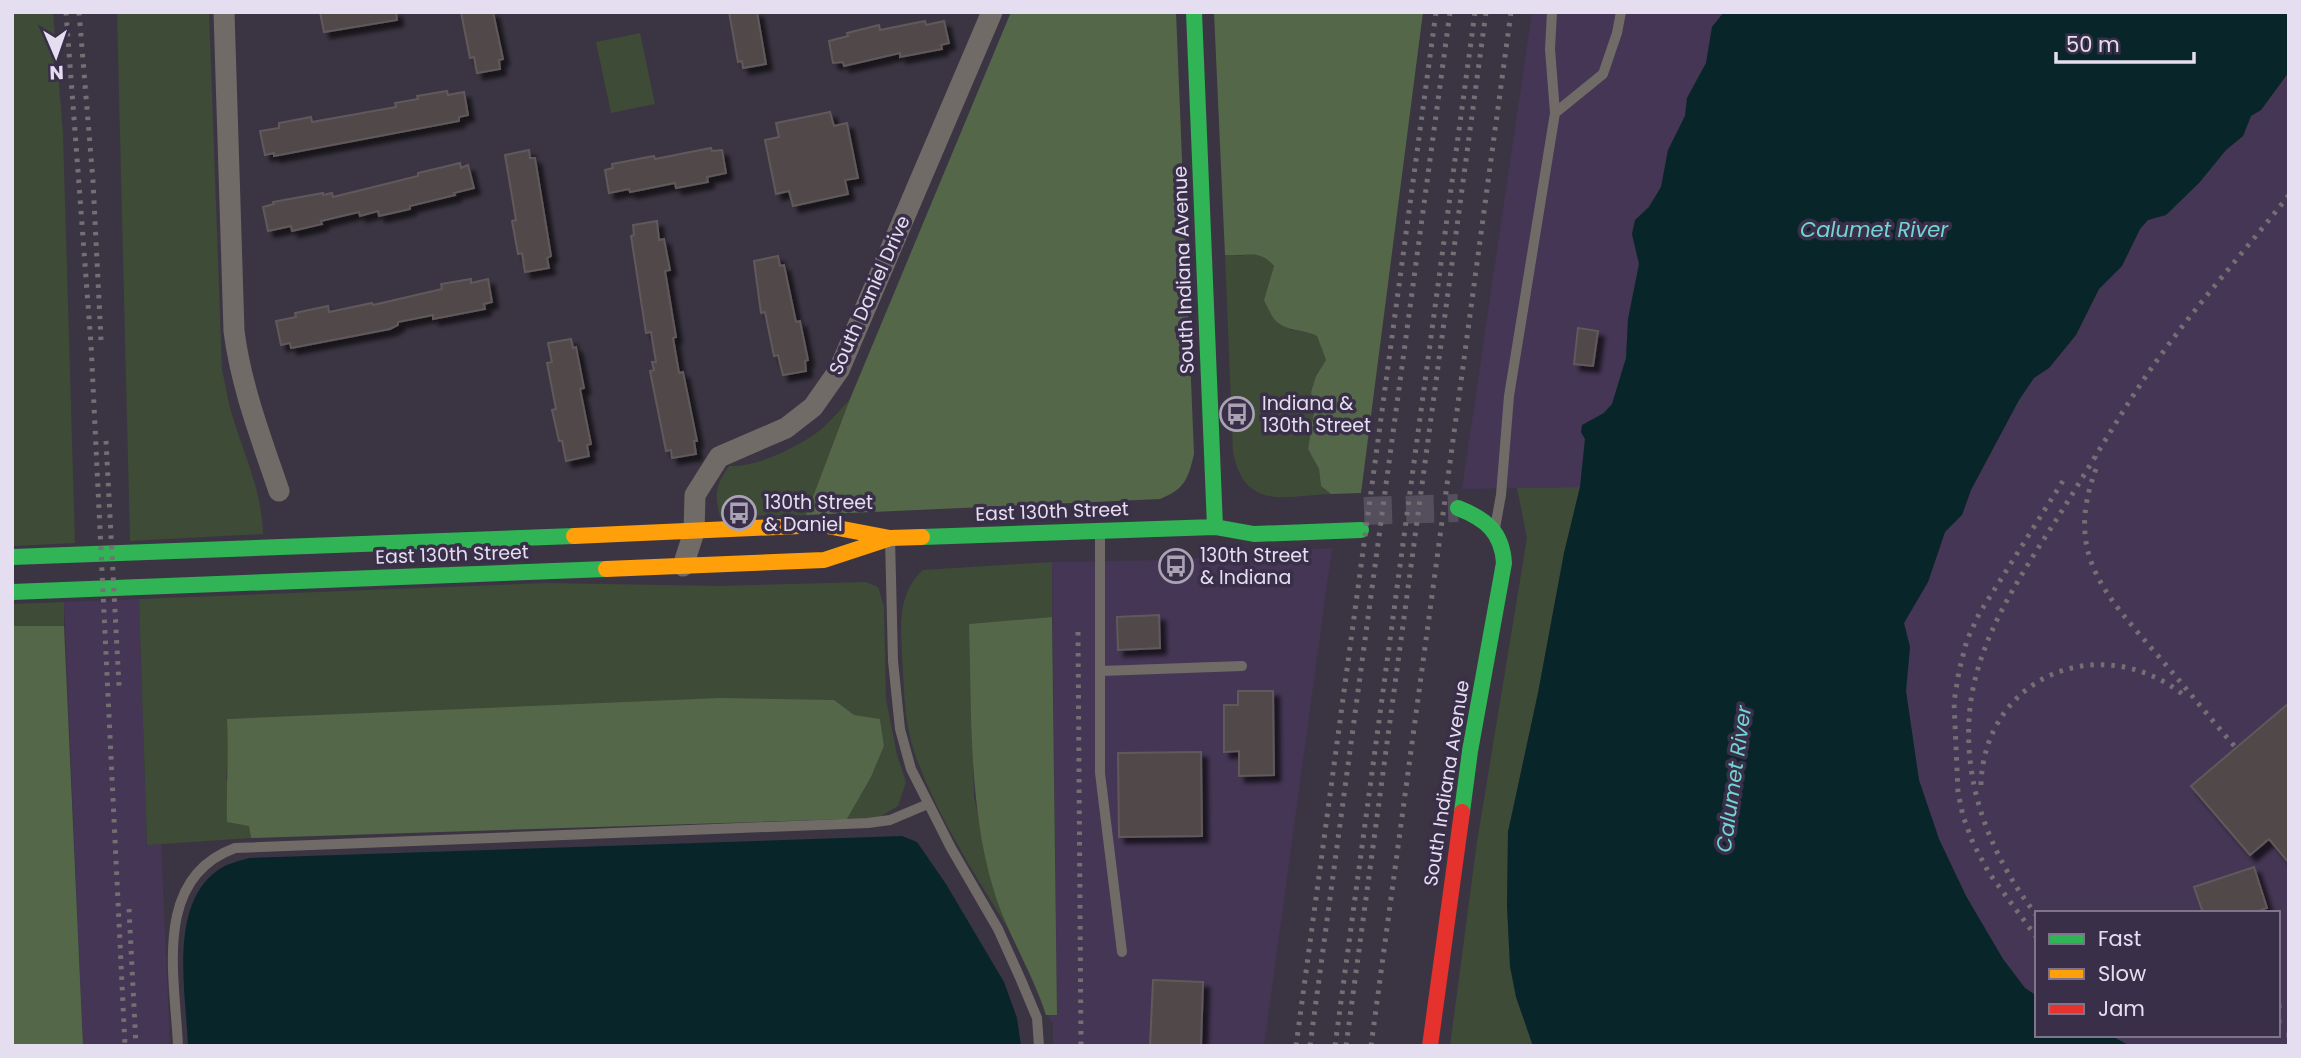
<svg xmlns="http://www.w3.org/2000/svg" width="2301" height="1058" font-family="Poppins,sans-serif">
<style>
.built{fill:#443654}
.green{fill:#3e4b36}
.forest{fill:#546849}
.water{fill:#082629}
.building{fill:#514949;stroke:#60595a;stroke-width:2;filter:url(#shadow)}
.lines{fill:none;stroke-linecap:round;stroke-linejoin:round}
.secondary-tunnel{stroke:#544e5d;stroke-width:28;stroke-dasharray:28 14;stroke-linecap:butt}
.lane{stroke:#716b68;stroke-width:10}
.street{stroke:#716b68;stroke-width:21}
.fast{stroke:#30b455;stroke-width:16}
.slow{stroke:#ff9f0a;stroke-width:16}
.jam{stroke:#e5322d;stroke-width:16}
.rail{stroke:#736f73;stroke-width:5;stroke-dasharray:3.5 7;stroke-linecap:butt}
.labels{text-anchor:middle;stroke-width:7;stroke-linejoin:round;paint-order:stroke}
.street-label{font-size:19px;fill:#e5def0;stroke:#3a2f49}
.poi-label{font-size:19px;fill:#e5def0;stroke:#3a2f49;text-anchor:start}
.water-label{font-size:21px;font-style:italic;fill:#71d5d5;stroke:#3a2f49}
</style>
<defs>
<filter id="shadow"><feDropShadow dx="6" dy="6" stdDeviation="2" flood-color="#0009"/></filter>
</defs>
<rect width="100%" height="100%" fill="#3b3543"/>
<!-- built -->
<path class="built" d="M1532,12H1724L1712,27L1706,63L1687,98L1685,116L1668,150L1661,187L1648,207L1635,220L1632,234L1639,264L1628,319L1626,358L1612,404L1581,432L1585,439L1580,487L1462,489Z
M2289,72V1046H2130L2110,1035H2278V913H2037V996L2025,988L2003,959L1966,896L1939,839L1919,781L1906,691L1910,647L1904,623L1928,582L1945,531L1962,515L1971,490L2019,400L2034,378L2049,368L2076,335L2099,289L2122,266L2140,229L2148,220L2166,215L2199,183L2226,150L2243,136L2251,115L2261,110Z
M1332,548L1264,1046H1053V1024L1047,1015L1057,1014L1052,562L1169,560Z
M139,599L147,844H161L170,1046H83L64,602Z"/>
<!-- green -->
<path class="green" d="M12,12H53L63,133L75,543L12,546Z
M117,12H209L222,370C226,386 228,403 233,418C245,457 262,492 263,534L130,541Z
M640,33L655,104L611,113L596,42Z
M1253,254L1266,257L1274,266L1264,300L1291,330L1309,332L1317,336L1326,360L1316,376L1311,392L1314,411L1308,449L1319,469L1321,486L1331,494C1283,496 1245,511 1233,452L1225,255L1238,256Z
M850,399L806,515L720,516C714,493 716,486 729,466C756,468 803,445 824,427C833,418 842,408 850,399Z
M1580,487L1564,553L1538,693L1508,832L1507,906L1510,966L1516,997L1533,1046H1450L1477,842L1527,538L1517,488Z
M1052,562V617L970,624L974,796L993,888L1014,938C978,879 938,819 915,754C904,723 904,687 902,654C900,624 899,591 923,570Z
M866,582L878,587L884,607L886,699L897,755L906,782L898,806L878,818L847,819L871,777L884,746L880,719L854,716L834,700L228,719L229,749L226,778L249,826L251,838L147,845L139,599L548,583L720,586Z
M64,602V626H12V604Z"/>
<!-- forest -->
<path class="forest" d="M1011,12H1176L1194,454C1188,479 1185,489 1160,499L806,515L850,399Z
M1214,12H1423L1361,493L1331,494L1321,486L1319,469L1308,449L1314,411L1311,392L1316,376L1326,360L1317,336C1304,329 1286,332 1275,320C1271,315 1267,306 1264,300L1274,266C1259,248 1246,257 1225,255Z
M1052,617L1057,1015H1046C1032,971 1006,932 993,888C968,803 972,712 969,624Z
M12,626H64L83,1046H12Z
M720,698L834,700L854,715L880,719L884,746L871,777L847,819L251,838L249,826L227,822C226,788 229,753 227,719Z"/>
<!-- water -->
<path class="water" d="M1724,12H2289V72L2261,110L2251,116L2243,136L2226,150L2199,183L2166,215L2148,220L2140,229L2122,266L2099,289L2076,335L2049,368L2034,378L2019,400L1971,490L1962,515L1945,532L1928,582L1904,623L1910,647L1906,691L1919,780L1939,839L1966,896L2003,959L2025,988L2037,996V1035H2110L2130,1046H1533L1516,997L1510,966L1507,906L1508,832L1538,693L1564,553L1580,487L1585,439L1581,432L1582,425L1604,413L1612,404L1626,358L1628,319L1639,264L1632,234L1635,220L1649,207L1661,187L1668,150L1685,116L1687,98L1706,63L1712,27Z
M902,836L917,842L946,884L1004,982L1017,1018L1021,1046H188C186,992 168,905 218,870C226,864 239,861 249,858Z"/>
<!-- building -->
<path class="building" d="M320,12H396L397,20L324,32Z
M461,12H493L503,59L499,60L500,69L477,73L474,57L470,58Z
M729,12H757L766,64L743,68L742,61L738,62Z
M925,21L926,25L944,21L949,43L941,45L942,49L900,57V53L844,66L843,62L833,63L829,41L848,36L847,33L879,25L880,30Z
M447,91L448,95L464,92L468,115L459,117V121L274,156V153L265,155L260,131L279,128V123L311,117L312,122L396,107L395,103L418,99L417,96Z
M830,112L834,126L847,123L858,178L845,180L848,194L793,206L789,191L776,194L765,140L779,137L776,123Z
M711,148L712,151L722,150L726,173L707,177L708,182L676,188L675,183L630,192L629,189L609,193L605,170L613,168L612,164L654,156L655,159Z
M529,150L530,158H535L551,256L547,258L549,268L525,272L522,253L518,254L512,221L516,220L505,155Z
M460,163L461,168L468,165L474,188L454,193L455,195L410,206V209L397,212L379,216L378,211L360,216L359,212L321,221L322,224L292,231L291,226L268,231L263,207L274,204L273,202L323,193V195L332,193L333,197L418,176V173Z
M657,221L659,240L664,239L670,270L665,271L676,337L673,338L679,373L683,372L697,441H694L696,454L672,458L671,450L666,451L650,371L654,370L652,362H656L651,332L646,333L631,236L634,235L633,225Z
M778,256L780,266L784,265L796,322L800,321L808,360L805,361L806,371L783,375L778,355L774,356L765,312L761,313L754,261Z
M471,279V283L488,279L492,302L484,304L485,309L433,319V315L398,322V325L390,329L291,348L290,343L281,345L276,321L296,317L295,313L328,306L329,312L372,303L373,305L442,289L441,284Z
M1578,328L1598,331L1593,366L1574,364Z
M571,339L573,348L576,347L584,388L580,389L591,444L587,445L589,456L566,461L562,441H559L552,410L556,409L547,363L552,362L548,343Z
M1159,615L1160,648L1118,650L1117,617Z
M1238,691H1273L1274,775L1239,776V751L1224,752V705H1238Z
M2289,703V863L2269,839L2250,855L2191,786Z
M1201,752L1202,836L1119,837L1118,753Z
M2254,867L2267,908L2253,913H2203L2194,887Z
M1153,980L1203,982L1201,1046H1150Z"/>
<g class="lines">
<!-- secondary-tunnel -->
<path class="secondary-tunnel" d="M1364,511L1458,508"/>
<!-- lane -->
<path class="lane" d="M1555,113L1603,74L1617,33L1621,12
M1495,528L1501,495L1509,396L1555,113L1550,49L1552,12
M1100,534V773L1122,952
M890,538L893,661L900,729L911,769L951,848L998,929L1021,980L1037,1018L1039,1046
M1101,671L1242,666
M178,1046C175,976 152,878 235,848L868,823L890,820L928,804"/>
<!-- street -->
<path class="street" d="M224,12L234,331C241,386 261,438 279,491
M683,566L694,532L695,495L719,457L786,428L813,407L839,370L992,12"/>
<!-- fast -->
<path class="fast" d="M1194,12L1215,527
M1458,508C1486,519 1502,532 1504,563L1470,751L1462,812
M922,537L1215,527L1254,534L1361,530
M12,557L574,536
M12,592L606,569"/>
<!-- slow -->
<path class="slow" d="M574,536L822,525L890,538L922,537
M606,569L824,560L888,539"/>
<!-- jam -->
<path class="jam" d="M1430,1046L1462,812"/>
<!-- rail -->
<path class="rail" d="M66,12L91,344L125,1046
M79,12L93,181L101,340
M106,441L119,686
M2096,469C2063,556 2107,596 2160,658C2186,688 2210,718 2236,748
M1078,632L1081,1046
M1981,785C1984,675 2103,628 2186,697
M129,909L136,1046
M2037,916C1993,859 1965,792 1969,720C1973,641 2023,573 2063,509C2090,466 2116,421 2144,379C2188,314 2241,256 2289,195
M2037,938L1989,873L1973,843L1963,816L1958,792L1954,702L1959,671L1967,640L1979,614L2066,476
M2278,1006L2289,1005
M2278,1021L2289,1020
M2234,1035H2289
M1296,1046L1436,12
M1310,1046L1450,12
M1335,1046L1475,12
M1346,1046L1486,12
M1371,1046L1511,12"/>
</g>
<!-- icons -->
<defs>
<g id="bus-ring" transform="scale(1.75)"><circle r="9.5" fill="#3a2f49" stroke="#aaa3b3" stroke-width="1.5"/><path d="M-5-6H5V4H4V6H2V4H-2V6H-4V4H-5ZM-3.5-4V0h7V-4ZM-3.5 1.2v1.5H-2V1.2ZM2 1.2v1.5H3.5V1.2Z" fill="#aaa3b3"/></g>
</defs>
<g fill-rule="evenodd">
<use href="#bus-ring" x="1237" y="414"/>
<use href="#bus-ring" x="739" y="513"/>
<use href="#bus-ring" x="1176" y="566"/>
</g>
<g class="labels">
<!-- street labels -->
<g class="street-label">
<text transform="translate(1183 270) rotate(-92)" y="7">South Indiana Avenue</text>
<text transform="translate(869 295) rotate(-66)" y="7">South Daniel Drive</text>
<text transform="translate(1052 511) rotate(-2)" y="7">East 130th Street</text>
<text transform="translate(452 554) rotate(-2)" y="7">East 130th Street</text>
<text transform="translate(1446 783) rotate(-81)" y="7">South Indiana Avenue</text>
</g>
<!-- poi labels -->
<g class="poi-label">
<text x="1262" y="410">Indiana &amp;<tspan x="1262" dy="22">130th Street</tspan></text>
<text x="764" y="509">130th Street<tspan x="764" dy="22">&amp; Daniel</tspan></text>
<text x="1200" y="562">130th Street<tspan x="1200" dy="22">&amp; Indiana</tspan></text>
</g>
<!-- water labels -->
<g class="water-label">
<text x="1874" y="237">Calumet River</text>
<text transform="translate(1734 779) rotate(-82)" y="7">Calumet River</text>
</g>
</g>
<!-- border -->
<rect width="2301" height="1058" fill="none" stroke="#e5def0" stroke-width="28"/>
<!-- legend -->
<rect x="2035" y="911" width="245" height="126" fill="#3a2f49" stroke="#7e758c" stroke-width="2"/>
<rect x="2049" y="934" width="35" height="10" fill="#30b455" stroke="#7e758c" stroke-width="2"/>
<text x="2098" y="946" font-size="21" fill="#e5def0">Fast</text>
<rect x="2049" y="969" width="35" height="10" fill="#ff9f0a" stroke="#7e758c" stroke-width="2"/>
<text x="2098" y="981" font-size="21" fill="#e5def0">Slow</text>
<rect x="2049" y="1004" width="35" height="10" fill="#e5322d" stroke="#7e758c" stroke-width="2"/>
<text x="2098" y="1016" font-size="21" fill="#e5def0">Jam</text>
<!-- north arrow -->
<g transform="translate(56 56) rotate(178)" stroke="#3a2f49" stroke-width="5" paint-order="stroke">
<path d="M0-5L12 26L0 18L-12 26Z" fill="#e5def0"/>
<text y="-10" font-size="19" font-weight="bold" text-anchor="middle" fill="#e5def0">N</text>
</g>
<!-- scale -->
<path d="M2056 52v10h138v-10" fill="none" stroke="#e5def0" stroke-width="3.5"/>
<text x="2066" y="52" font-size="21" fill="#e5def0" stroke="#3a2f49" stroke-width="5" paint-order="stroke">50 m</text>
</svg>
